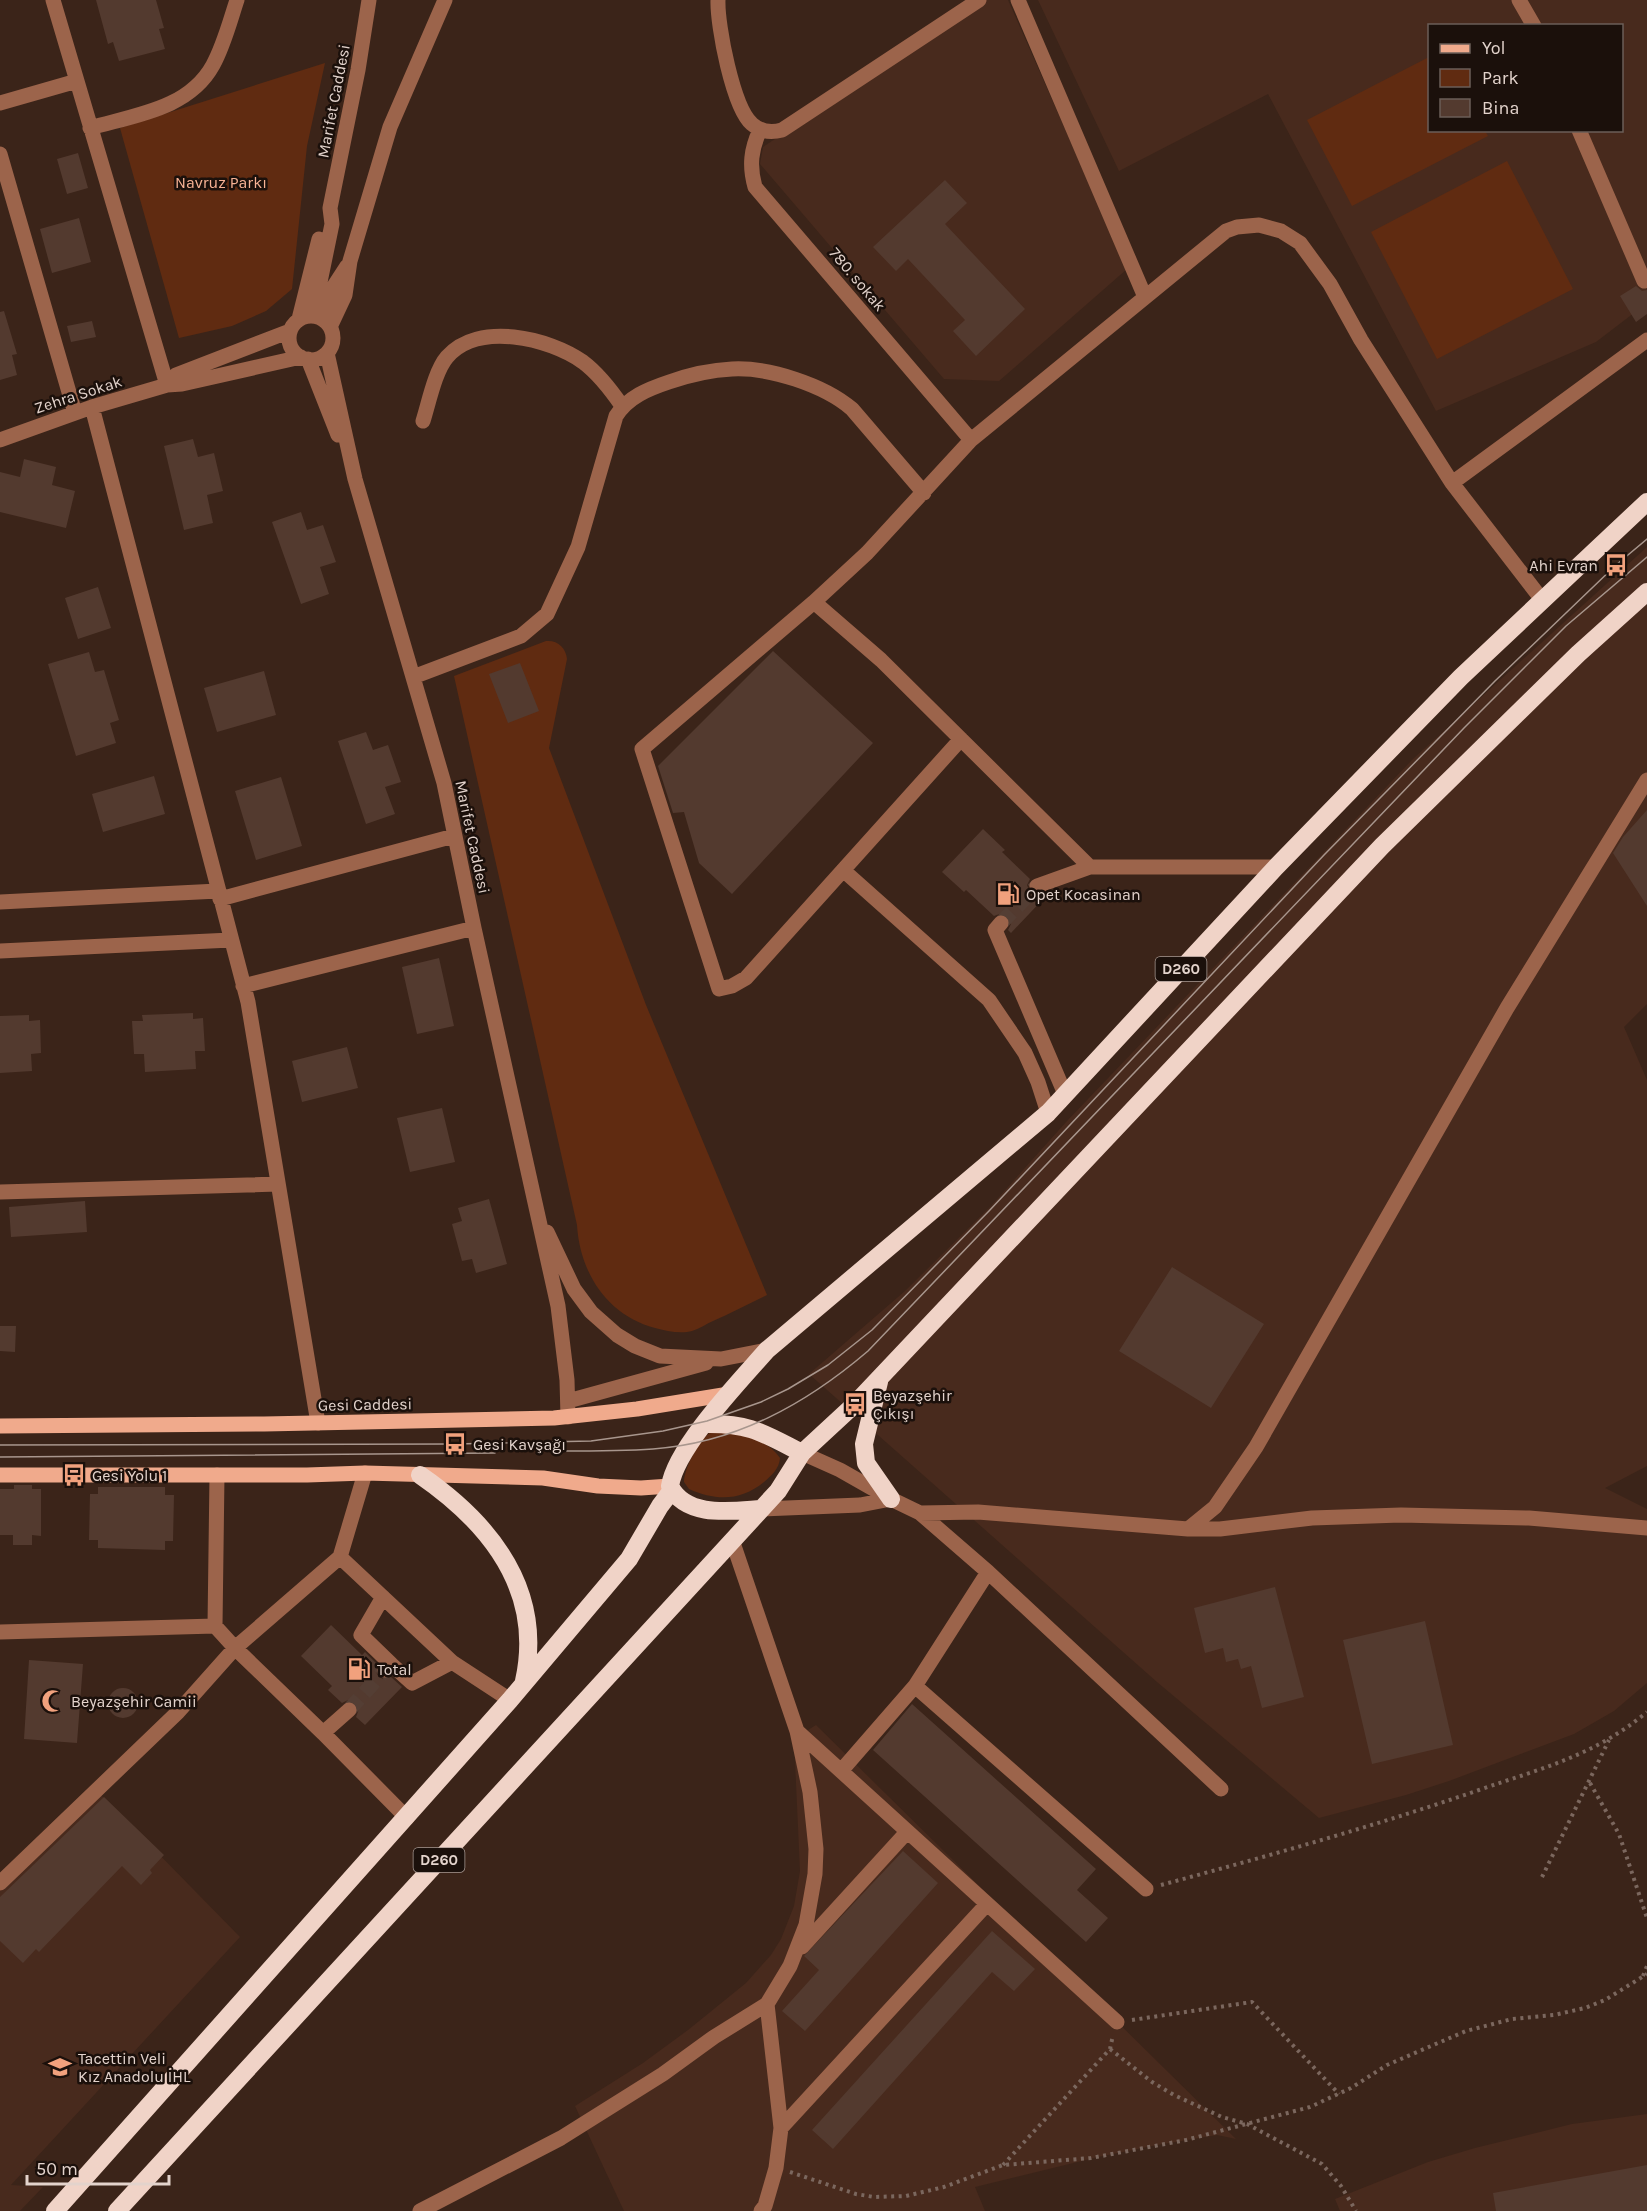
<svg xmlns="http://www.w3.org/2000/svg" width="1647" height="2211" font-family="Karla,sans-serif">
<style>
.built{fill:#482a1d;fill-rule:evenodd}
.green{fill:#602b11}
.building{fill:#533a2f}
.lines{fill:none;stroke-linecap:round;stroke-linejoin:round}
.minor-tunnel{stroke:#543e34;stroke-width:15;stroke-dasharray:15 8;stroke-linecap:butt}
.path{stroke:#7b675e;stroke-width:4;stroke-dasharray:3 4.5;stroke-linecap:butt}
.minor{stroke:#9c644b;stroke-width:15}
.major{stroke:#f0aa8c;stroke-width:15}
.highway{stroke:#f0d3c7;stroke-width:18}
.tram{stroke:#a8968d;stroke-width:1.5}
.labels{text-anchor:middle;stroke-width:5;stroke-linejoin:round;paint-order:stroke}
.shield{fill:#1b100b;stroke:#a79892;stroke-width:1.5}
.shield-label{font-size:15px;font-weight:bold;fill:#e3d3cc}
.street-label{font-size:16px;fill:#e3d3cc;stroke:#1b100b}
.park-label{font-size:16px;fill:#f8b395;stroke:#1b100b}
.poi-label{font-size:16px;fill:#e3d3cc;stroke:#1b100b;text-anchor:start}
</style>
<rect width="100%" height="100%" fill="#3b2419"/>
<!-- built -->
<path class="built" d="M983,0H1008L1127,269L999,381L944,379L760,164L763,147Z
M1038,0H1647V303L1596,342L1436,411L1268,94L1119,171ZM1430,26H1622V130H1430Z
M1647,547V1004L1624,1027L1647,1080V1466L1605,1488L1647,1509V1683L1614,1711L1574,1734L1449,1781L1406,1795L1319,1818L1157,1682L809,1374L905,1291L991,1206L1067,1121L1413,759Z
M816,1725L1236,2139L1217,2135L1157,2145L1098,2157L975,2187L985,2211H624L575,2106L643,2063L688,2030L746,1983L771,1955L781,1939L794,1906L800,1871L794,1739Z
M99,1793L240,1937L11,2185L43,2187L20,2211H0V1885Z
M1647,2114V2211H1340L1335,2199L1428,2162L1475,2148L1572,2124Z"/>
<!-- green -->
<path class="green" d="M1429,57L1430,130L1485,131L1488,136L1352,206L1307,120Z
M325,63L307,146L292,289L266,311L232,326L179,338L120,128Z
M1507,161L1573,289L1437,359L1371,232Z
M546,641C558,640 566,648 567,659L549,748L646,1005L767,1295C749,1304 731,1313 713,1321C706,1324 699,1329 692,1331C681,1334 666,1331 655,1328C607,1315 580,1273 577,1225L454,676Z
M725,1427C744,1435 768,1440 780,1458C779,1469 772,1475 764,1482C741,1501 716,1501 689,1489L684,1482C684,1469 699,1439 711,1432C715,1430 720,1428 725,1427Z"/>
<!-- building -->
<path class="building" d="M96,0H156L164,28L159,29L165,49L119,61L113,42L108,44Z
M78,153L88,188L67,194L57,159Z
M945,180L967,203L945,224L1025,309L976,356L953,331L965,320L908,259L896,271L873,247Z
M79,218L91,262L52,273L40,229Z
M1636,286L1642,291L1647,290V314L1636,322L1620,296Z
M4,311L17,354L12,355L17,375L0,380V312Z
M92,321L96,337L71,342L67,326Z
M193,439L198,457L214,453L223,491L207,495L213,523L184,530L164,446Z
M24,459L56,467L52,485L75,491L66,528L0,512V472L20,477Z
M301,512L307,530L323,525L336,562L320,567L329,594L301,604L272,522Z
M98,587L111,628L78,639L65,598Z
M773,651L873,743L732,894L699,863L684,812L673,813L658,766Z
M89,652L95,672L104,670L119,720L110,723L116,743L76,756L48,664Z
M520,663L539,711L508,723L489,674Z
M264,671L276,715L217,732L204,688Z
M366,732L373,750L388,745L401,782L385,787L395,814L366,824L338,741Z
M154,776L165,814L103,832L92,794Z
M281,777L302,846L256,860L235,791Z
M1647,810V906L1613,853L1623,837Z
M983,829L1005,850L1002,852L1030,879L1027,885L1030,893L1036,896L1045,893L1047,895L1011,933L1008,930L1011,924L1008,916L1002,913L994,916L966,890L964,892L942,872Z
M439,958L454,1026L417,1034L402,967Z
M193,1013V1019L203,1018L205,1051H195L196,1069L145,1072L144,1054H134L132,1021H143L142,1015Z
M29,1015V1021L40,1020L41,1053L31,1054L32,1071L0,1073V1016Z
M347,1047L358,1088L302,1102L292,1061Z
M442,1108L455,1162L410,1172L397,1118Z
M489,1199L507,1264L476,1273L472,1259L462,1261L452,1224L462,1221L458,1208Z
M85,1201L87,1232L11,1237L9,1207Z
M1172,1267L1264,1324L1211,1408L1119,1351Z
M0,1326H16L15,1352L0,1351Z
M14,1485H32V1489H41V1536L32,1535V1545H13V1535H0V1489H14Z
M98,1487H165V1495H174L173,1541H165V1550L98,1548V1540H89L90,1494H98Z
M1275,1587L1304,1697L1262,1708L1251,1666L1241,1669L1238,1659L1226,1662L1223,1648L1205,1653L1194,1608Z
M1425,1621L1453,1745L1372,1764L1343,1640Z
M331,1625L362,1655L365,1652L377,1664L376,1672L379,1677L383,1679L391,1677L402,1687L365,1725L356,1717L359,1709L356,1703L348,1700L342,1703L328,1690L332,1686L301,1656Z
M29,1660L83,1664L77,1743L24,1739Z
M108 1703a15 15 0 1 1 30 0a15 15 0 1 1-30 0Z
M912,1704L1096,1869L1077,1890L1108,1918L1086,1942L873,1750Z
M104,1797L164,1855L150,1870L152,1873L141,1885L122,1866L39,1952L36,1949L23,1963L0,1941V1897Z
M903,1851L938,1883L805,2031L782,2011L819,1970L804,1956Z
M992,1931L1035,1969L1014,1991L992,1972L833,2149L812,2130Z
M1647,2165V2211H1496L1493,2193Z"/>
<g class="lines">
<!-- minor-tunnel -->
<path class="minor-tunnel" d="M1001,923L1037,886
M349,1710L385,1670"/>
<!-- path -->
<path class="path" d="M1590,1783L1619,1834L1647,1918
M1542,1877L1609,1740
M1161,1885C1268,1856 1375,1826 1479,1790C1542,1768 1594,1756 1647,1712
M1643,1976L1647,1966
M1132,2020L1252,2002L1339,2094
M1110,2049L1152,2082L1174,2095L1222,2117L1247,2124L1322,2164L1341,2186L1356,2211
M1003,2165L1110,2049L1113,2035
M790,2172L856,2194L874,2197L906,2196L944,2187L1003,2165L1091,2158L1186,2140L1310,2107L1351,2088L1387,2065L1466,2031L1512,2019L1554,2015L1585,2008L1605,2000L1647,1974"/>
<!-- minor -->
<path class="minor" d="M53,0L167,385
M718,0C717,25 733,108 752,124C761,132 771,133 782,130L979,0
M1018,0L1145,297
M1519,0L1534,26
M0,103L77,81
M90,128C135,115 189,109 213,65C224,45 230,21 237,0
M760,130C751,149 749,166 755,187L971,440
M1579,130L1644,281
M0,154L75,413
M313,316L332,224L330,208L358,70L369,0
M289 338a22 22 0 1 1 44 0a22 22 0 1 1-44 0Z
M320,317L334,286L347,266
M299,319L319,239
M330,327L345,295L350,261L390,127L445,0
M327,353L355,479L444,783L474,928L558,1306L567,1380L568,1417
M308,359L338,435
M167,385L176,375L290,331
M92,407L248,1002L318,1423
M423,421C429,402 435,371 447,357C478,321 549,338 583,362C599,374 611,390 622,406
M0,440L92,407L167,385L182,384L301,357
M1452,483L1647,340
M814,602L642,749L719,989L732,986L746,978L961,739
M413,677L521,636L547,614L578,547L616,416C628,397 648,389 669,382C689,375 711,370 732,369C769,367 824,385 852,409L924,493
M1090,867L881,660L814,602L867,553L971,440L1226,231L1237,227L1259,225L1281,231L1300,243L1330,284L1361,340L1452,483L1543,601
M843,870L989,1000L1025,1053L1038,1082L1048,1113
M1037,886L1090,867H1276
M220,899L454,836
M0,902L218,891
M1001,923L995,930L1065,1094
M0,951L231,940
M243,986L474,928
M0,1192L278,1184
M547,1232L574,1289L591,1312L617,1335L635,1346L660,1356L721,1359L767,1350
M568,1401L706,1363
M802,1453L840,1470L891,1499L920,1513L988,1572L1221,1789
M365,1473L340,1557L235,1648L323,1733L407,1818
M761,1509L860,1505L891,1499
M920,1513L978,1512L1188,1529H1220L1312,1518L1401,1515L1529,1518L1647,1528
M1188,1529L1215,1507L1256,1447L1507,1008L1647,780
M340,1557L452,1662
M383,1597L361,1635L391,1664
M0,1632L215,1626
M385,1670L391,1664L412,1683L452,1662L510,1700
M915,1686L988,1572
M797,1731L1117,2022
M323,1733L349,1710
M841,1771L915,1686L1146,1889
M0,1883L178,1712L235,1648L215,1626L217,1475
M802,1947L907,1832
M781,2128L987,1904
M420,2211L561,2138L663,2074L714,2037L767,2004L790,1966L806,1925L815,1874L816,1849L810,1792L797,1731L732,1540
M761,2211L765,2206L776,2168L781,2128L767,2004"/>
<!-- major -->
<path class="major" d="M0,1426L264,1424L554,1418L637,1409L729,1394
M0,1475H307L365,1473L543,1478L598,1486L641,1488L670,1486"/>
<!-- highway -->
<path class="highway" d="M879,1382L864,1444L866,1463L891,1499
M705,1424C750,1423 763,1433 802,1453
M420,1475C491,1524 544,1591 524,1681
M761,1509C730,1511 686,1518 670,1486C676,1447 740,1381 767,1350L1048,1113L1276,867L1461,677L1647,502
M55,2211L510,1700L629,1559L660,1506L672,1490
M117,2211L778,1491L802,1453L855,1404L1382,846L1578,654L1647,592"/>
<!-- tram -->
<path class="tram" d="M0,1445L455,1444L591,1441L663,1431L707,1421L761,1402L788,1389L828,1365L872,1330L989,1211L1324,855L1495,681L1616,565L1647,539
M561,1451C592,1451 623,1451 653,1449C736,1443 806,1404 868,1351L1464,728L1566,626L1647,557
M0,1457L495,1453"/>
</g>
<!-- icons -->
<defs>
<g id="bus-bare" transform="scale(1.8)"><path d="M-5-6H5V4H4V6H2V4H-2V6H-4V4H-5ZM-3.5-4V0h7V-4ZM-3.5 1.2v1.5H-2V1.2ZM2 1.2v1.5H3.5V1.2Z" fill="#f1a17d" stroke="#1b100b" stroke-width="2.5" paint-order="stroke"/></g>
<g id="fuel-bare" transform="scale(1.8)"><path d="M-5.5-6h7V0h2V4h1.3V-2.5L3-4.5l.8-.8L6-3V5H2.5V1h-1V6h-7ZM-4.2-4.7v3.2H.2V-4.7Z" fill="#f1a17d" stroke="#1b100b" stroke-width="2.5" paint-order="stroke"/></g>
<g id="mosque-bare" transform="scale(1.8)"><path d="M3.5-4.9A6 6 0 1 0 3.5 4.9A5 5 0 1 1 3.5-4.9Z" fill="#f1a17d" stroke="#1b100b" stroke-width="2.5" paint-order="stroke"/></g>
<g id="school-bare" transform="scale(1.8)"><path d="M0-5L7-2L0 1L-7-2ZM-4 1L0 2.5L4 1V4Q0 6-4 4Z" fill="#f1a17d" stroke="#1b100b" stroke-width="2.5" paint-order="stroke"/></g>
</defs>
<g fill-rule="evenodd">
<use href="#bus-bare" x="1616" y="565"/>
<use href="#fuel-bare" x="1008" y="894"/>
<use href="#bus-bare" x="855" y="1404"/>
<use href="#bus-bare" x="455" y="1444"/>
<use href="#bus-bare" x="74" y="1475"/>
<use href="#fuel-bare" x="359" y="1669"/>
<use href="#mosque-bare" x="53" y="1701"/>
<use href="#school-bare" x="60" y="2067"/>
</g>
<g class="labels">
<!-- shield labels -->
<g class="shield">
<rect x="1155.5" y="957" width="51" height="24" rx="4.5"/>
<rect x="413.5" y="1848" width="51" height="24" rx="4.5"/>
</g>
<g class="shield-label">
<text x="1181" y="974">D260</text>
<text x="439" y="1865">D260</text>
</g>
<!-- street labels -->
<g class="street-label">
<text transform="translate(333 101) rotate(-79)" y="6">Marifet Caddesi</text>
<text transform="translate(858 279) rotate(50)" y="6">780. sokak</text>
<text transform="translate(78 394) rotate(-18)" y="6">Zehra Sokak</text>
<text transform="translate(473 837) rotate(78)" y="6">Marifet Caddesi</text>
<text transform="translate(365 1404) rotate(-1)" y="6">Gesi Caddesi</text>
</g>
<!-- park labels -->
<g class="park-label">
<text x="221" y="188">Navruz Parkı</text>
</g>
<!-- poi labels -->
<g class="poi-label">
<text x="1598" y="571" text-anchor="end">Ahi Evran</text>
<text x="1026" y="900">Opet Kocasinan</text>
<text x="873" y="1401">Beyazşehir<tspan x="873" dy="18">Çıkışı</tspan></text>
<text x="473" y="1450">Gesi Kavşağı</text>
<text x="92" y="1481">Gesi Yolu 1</text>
<text x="377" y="1675">Total</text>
<text x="71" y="1707">Beyazşehir Camii</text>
<text x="78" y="2064">Tacettin Veli<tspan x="78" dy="18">Kız Anadolu İHL</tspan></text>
</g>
</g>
<!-- legend -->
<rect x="1428" y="24" width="195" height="108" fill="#1b100b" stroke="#6b5e58" stroke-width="1.5"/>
<rect x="1440" y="44" width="30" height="9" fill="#f0aa8c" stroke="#6b5e58" stroke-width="1.5"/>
<text x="1482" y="54" font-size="18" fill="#e3d3cc">Yol</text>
<rect x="1440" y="69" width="30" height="18" fill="#602b11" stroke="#6b5e58" stroke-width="1.5"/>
<text x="1482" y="84" font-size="18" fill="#e3d3cc">Park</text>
<rect x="1440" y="99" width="30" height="18" fill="#533a2f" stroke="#6b5e58" stroke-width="1.5"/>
<text x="1482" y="114" font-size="18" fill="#e3d3cc">Bina</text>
<!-- scale -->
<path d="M27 2175v9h142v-9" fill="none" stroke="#e3d3cc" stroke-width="3"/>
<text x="36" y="2175" font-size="18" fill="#e3d3cc" stroke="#1b100b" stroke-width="4.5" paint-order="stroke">50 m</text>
</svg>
